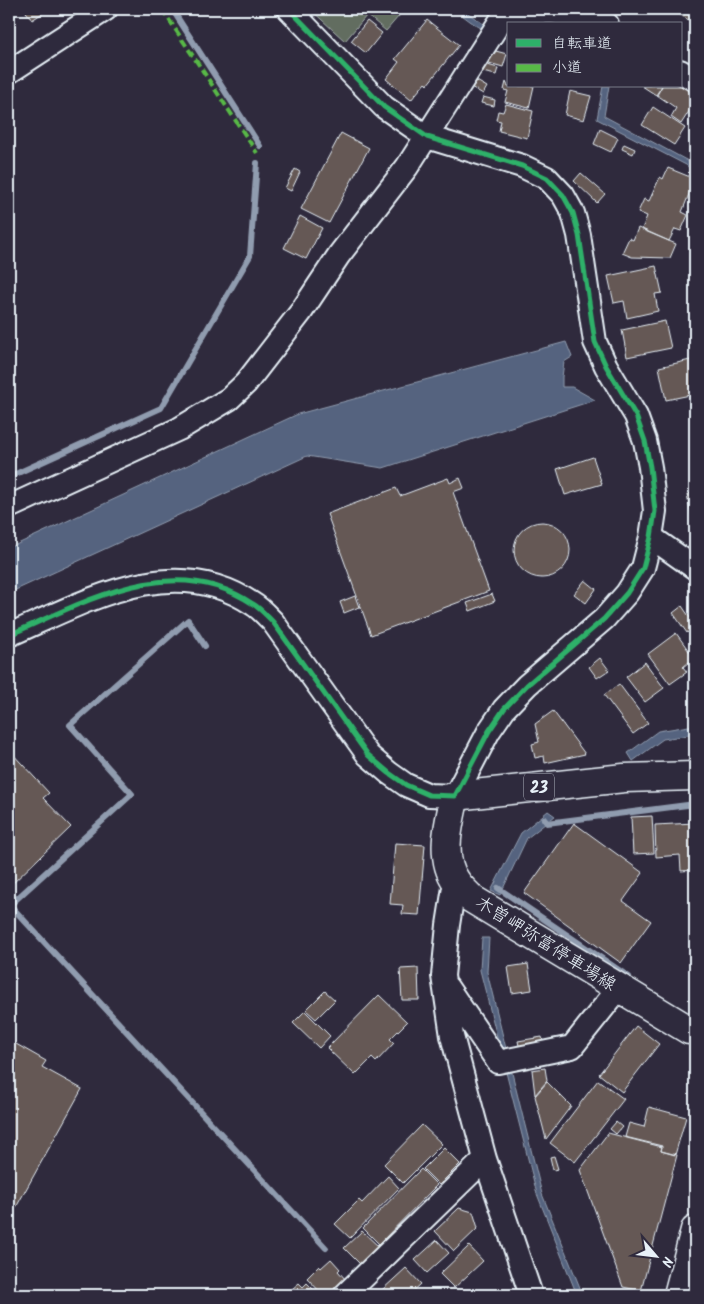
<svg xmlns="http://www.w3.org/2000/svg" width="704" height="1304" font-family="Kalam,'Klee One',sans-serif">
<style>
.green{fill:#626d61;stroke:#a5afac}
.water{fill:#55647f;stroke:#909caf}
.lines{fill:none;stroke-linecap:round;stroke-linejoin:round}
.stream{stroke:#909caf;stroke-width:6}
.building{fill:#655854;stroke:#e8f1f8}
.minor-casing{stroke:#e8f1f8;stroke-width:26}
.major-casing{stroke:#e8f1f8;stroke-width:31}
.highway-casing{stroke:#e8f1f8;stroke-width:31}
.minor{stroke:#2f2a3d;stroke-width:22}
.major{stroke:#2f2a3d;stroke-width:28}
.highway{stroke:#2f2a3d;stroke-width:28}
.quiet{stroke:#58b947;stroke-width:4;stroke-dasharray:8 4;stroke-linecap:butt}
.cycleway-casing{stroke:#2f2a3d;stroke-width:8}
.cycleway{stroke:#2db169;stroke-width:5}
.labels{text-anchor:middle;stroke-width:5;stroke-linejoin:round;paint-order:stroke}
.shield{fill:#2f2a3d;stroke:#b0b5c0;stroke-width:1}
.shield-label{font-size:16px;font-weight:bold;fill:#e8f1f8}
.street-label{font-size:18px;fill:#e8f1f8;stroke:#2f2a3d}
</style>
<rect width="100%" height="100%" fill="#2f2a3d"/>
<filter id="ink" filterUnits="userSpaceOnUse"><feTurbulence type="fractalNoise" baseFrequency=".02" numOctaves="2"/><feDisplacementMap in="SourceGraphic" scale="10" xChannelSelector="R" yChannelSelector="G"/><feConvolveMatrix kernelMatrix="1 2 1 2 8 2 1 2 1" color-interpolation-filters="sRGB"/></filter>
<g filter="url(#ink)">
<!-- green -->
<path class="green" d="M310,9H405L386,31L367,15L345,41Z"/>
<!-- water -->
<path class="water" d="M454,9H462L485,25L508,28V34C487,37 469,20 454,9Z
M603,86H609L604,116L688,161L695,166V172L686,165L597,119Z
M566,342L572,357L564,362L562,377V387H572L595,400L383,468L307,456L9,593V548L298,414Z
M695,725V734L663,739L633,761L628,753L658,731Z
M548,811L555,816L527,838L500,895L491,891L521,833Z
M482,938H489L487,972L542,1194L583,1295H577L537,1194L480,970Z"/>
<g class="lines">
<!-- stream -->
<path class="stream" d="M172,9L260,146
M9,477L161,408L250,256L257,163
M205,646L188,620L70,725L132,794L10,905L326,1248
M544,819L547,823L695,804
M498,888L629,977"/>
</g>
<!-- building -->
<path class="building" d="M24,9H49L32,20Z
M671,9H695V24Z
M427,20L459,45L427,85L425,83L411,100L386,79L399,62L395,59Z
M367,21L382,33L366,53L351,41Z
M492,50L507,54L503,67L489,63Z
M484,64L498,68L496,75L482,72Z
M475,80L487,87L483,94L471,87Z
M680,80L695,90V102L681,124L671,117L676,108L657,95L662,86H680Z
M506,82L508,86H534L529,108L505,102L508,91L504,90Z
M642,86H662L656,95Z
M570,91L591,96L584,120L565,115Z
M483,97L495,100L494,106L481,103Z
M506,104L533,111L527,138L499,131L501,121L496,120L498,111L503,112Z
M653,107L685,128L674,145L642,125Z
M600,129L618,138L611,152L594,144Z
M341,133L369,148L329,223L301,209Z
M624,144L635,149L633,154L622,149Z
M668,168L695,179L682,212L688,215L681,231L675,229L669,241L642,229L647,216L638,212L644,199L649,201L660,177L663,179Z
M295,169L300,172L291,191L285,188Z
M581,173L605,194L597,203L574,181Z
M300,216L322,228L306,259L284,248Z
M638,228L676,244L670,258L632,257L622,253L629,238L633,240Z
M656,266L662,293L655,294L658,311L627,318L624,301L614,303L608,276Z
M665,321L671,348L627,357L622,330Z
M695,359V394L666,400L659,367Z
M593,457L602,484L565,495L557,469Z
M448,478L450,483L460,478L464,488L453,492L489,591L371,635L327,514L396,488L400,496Z
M695,493V535L687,494Z
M514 550a28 28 0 1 1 56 0a28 28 0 1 1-56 0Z
M585,580L596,589L586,603L574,594Z
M492,594L495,601L470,611L467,603Z
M355,596L359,607L344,613L340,602Z
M682,606L695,625L687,633L673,613Z
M676,633L694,658L683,667L687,672L670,684L648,654Z
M600,658L609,670L597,678L589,667Z
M645,662L664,688L645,702L626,677Z
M619,684L648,723L633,734L604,695Z
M553,711L585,754L545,763L544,756L535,758L532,744L539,742L535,724Z
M9,750L49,793L43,798L71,827L9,887Z
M652,816L654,853L633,854L631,817Z
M574,823L643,873L623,901L651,921L621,963L524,893Z
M695,823V870L681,871L680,855L656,857L655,825Z
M395,843L425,845L419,915L402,914L403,905L390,904Z
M528,964L532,990L512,993L508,967Z
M418,968L419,1000H402L400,969Z
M325,991L335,1000L316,1019L306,1010Z
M379,995L407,1022L390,1039L394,1043L376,1062L372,1058L355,1075L327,1048Z
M305,1011L330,1036L319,1048L293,1023Z
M636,1026L659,1044L622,1092L599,1074Z
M542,1037L544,1046L520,1050L518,1041Z
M9,1040L46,1061L42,1067L82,1089L9,1220Z
M545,1068L547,1081L535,1095L532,1070Z
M598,1080L624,1099L575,1162L550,1143Z
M547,1082L571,1106L546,1139L535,1096Z
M649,1107L686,1117L675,1155L661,1151L662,1146L625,1137L629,1123L644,1127Z
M616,1122L622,1127L616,1134L610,1129Z
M422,1125L442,1144L403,1183L384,1164Z
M608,1133L662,1147L661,1151L677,1155L641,1291L623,1287L580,1170Z
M444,1148L460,1164L439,1185L423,1169Z
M554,1156L558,1169L553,1170L550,1157Z
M421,1169L437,1185L379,1244L363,1228Z
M388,1176L399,1188L350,1238L335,1224L359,1200L362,1203Z
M459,1208L473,1212L478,1228L454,1251L435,1231Z
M362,1231L379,1247L361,1265L344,1248Z
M437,1240L449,1253L427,1273L415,1260Z
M469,1246L483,1261L454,1288L440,1274Z
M331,1259L340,1269L338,1271L346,1280L330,1295H323L307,1278L319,1266L321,1268Z
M406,1268L421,1284L409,1295H387L382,1290Z
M299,1283L303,1287L307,1283L319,1295H285Z"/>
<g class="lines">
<!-- minor casing -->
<g class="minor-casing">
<path id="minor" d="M504,16L550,12L601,20L607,24
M680,71L695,80
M9,72L106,9
M9,507L179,429L229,399L246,383L301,312L339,255L407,167L508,9
M651,537L695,568
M9,635C85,602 173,550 253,604C260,608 267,616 273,622L368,755L389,773L406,785L429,795L455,796L489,731L504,709L527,685L604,619L627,593L643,568L651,537L655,511L650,467L645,441L636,416L606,366L595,342L579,235L573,213L563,195L547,178L522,166L427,137L384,107L289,9
M455,881L448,925L443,976L452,1036L485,1159L531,1295
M447,987L498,1062L572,1047L619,988
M345,1295L485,1159"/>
</g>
<!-- major casing -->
<g class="major-casing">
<path id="major" d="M455,796C449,823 439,857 456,881C460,888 467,893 472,899L689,1030"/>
</g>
<!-- highway casing -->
<g class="highway-casing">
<path id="highway" d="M455,796L624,778L695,776
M678,1295L695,1230"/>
</g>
<!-- minor -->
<use href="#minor" class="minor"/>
<!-- major -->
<use href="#major" class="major"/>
<!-- highway -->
<use href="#highway" class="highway"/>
<!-- quiet -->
<path class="quiet" d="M162,9L257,153"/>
<!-- cycleway casing -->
<g class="cycleway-casing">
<path id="cycleway" d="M9,635C85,602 173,550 253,604C260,608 267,616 273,622L368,755L389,773L406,785L429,795L455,796L489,731L504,709L527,685L604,619L627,593L643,568L651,537L655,511L650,467L645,441L636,416L606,366L595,342L579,235L573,213L563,195L547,178L522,166L427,137L384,107L289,9"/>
</g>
<!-- cycleway -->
<use href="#cycleway" class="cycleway"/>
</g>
</g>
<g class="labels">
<!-- shield labels -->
<rect class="shield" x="524" y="773.5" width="30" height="27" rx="4"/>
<g class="shield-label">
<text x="539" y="793">23</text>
</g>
<!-- street labels -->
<g class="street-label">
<text transform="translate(546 943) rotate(32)" y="6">木曽岬弥富停車場線</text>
</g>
</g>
<!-- margin -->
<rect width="704" height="1304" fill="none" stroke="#2f2a3d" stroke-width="30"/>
<rect x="15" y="15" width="674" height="1274" fill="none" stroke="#e8f1f8" stroke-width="2" filter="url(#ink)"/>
<!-- legend -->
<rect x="507" y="22" width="175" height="65" fill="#2f2a3d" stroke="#797a88"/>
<rect x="516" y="39" width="25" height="8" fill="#2db169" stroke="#797a88"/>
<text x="552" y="48" font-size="15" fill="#e8f1f8">自転車道</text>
<rect x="516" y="64" width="25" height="8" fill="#58b947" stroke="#797a88"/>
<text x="552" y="72" font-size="15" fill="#e8f1f8">小道</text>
<!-- north arrow -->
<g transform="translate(656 1256) rotate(118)" stroke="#2f2a3d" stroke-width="4" paint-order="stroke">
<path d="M0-4L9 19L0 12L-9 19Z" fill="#e8f1f8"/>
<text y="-8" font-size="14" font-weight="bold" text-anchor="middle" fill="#e8f1f8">N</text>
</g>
</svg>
